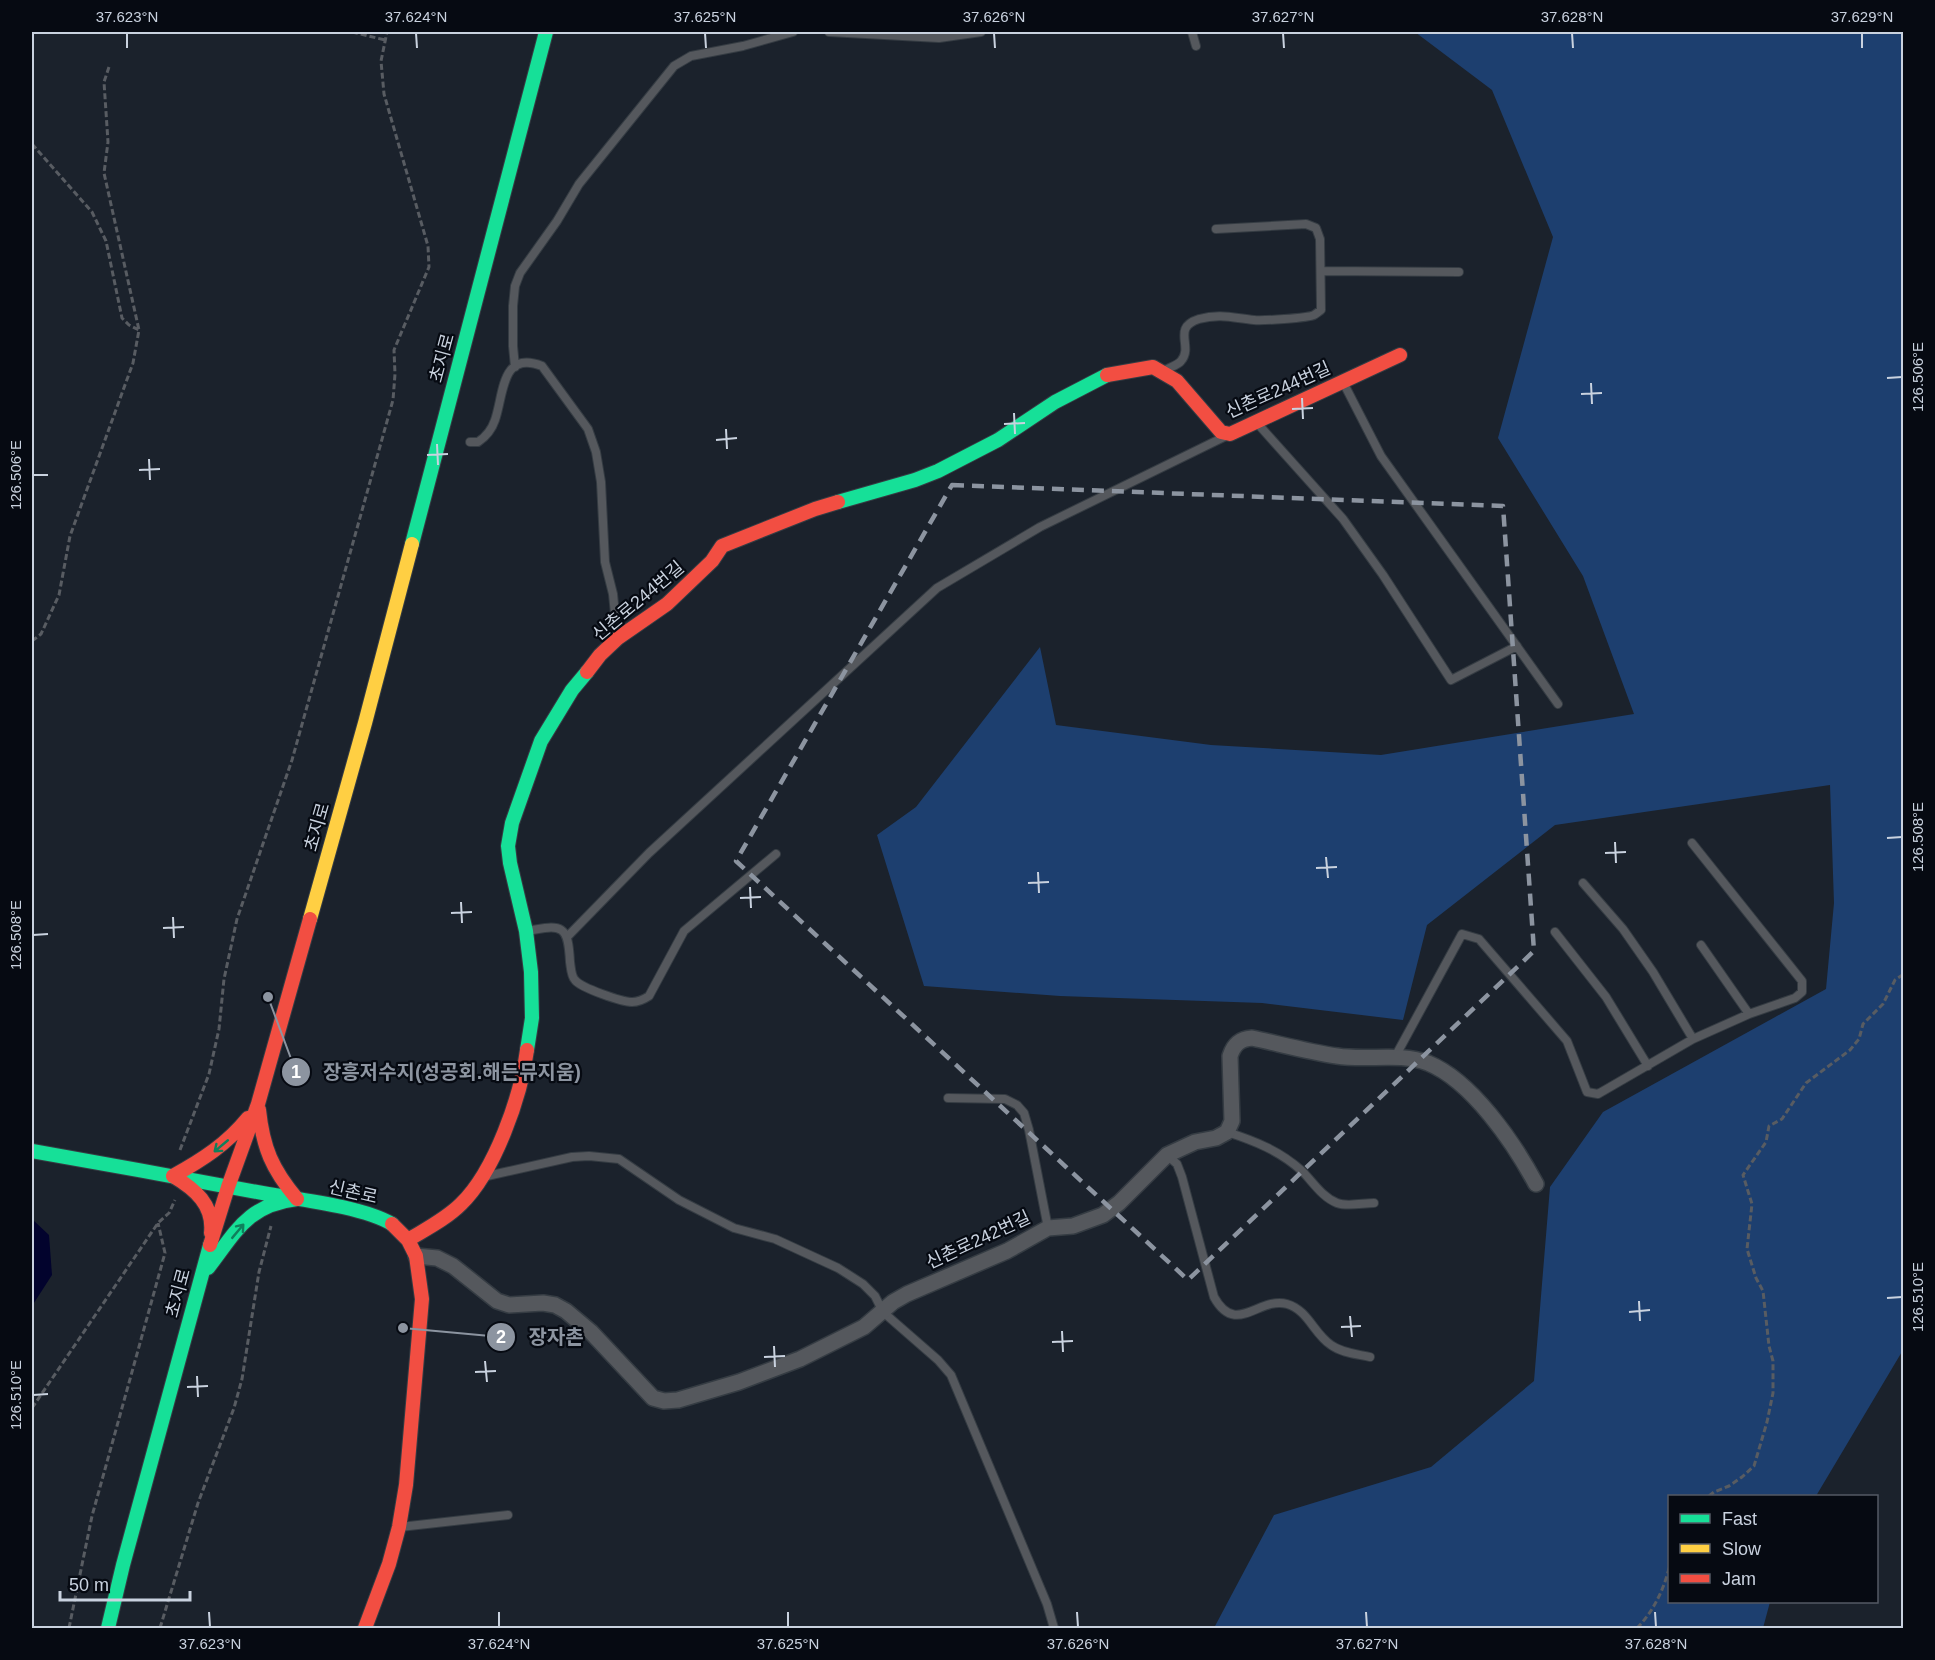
<svg xmlns="http://www.w3.org/2000/svg" width="1935" height="1660" font-family="Helvetica,'Noto Sans KR',sans-serif">
<style>
.forest{fill:#1d3f6f}
.water{fill:#02032d}
.lines{fill:none;stroke-linecap:round;stroke-linejoin:round}
.lane-casing{stroke:#353c43;stroke-width:10}
.street-casing{stroke:#353c43;stroke-width:18}
.fast-casing{stroke:#353c43;stroke-width:16}
.slow-casing{stroke:#353c43;stroke-width:16}
.jam-casing{stroke:#353c43;stroke-width:16}
.path{stroke:#585c62;stroke-width:3;stroke-dasharray:6 3;stroke-linecap:butt}
.lane{stroke:#55585d;stroke-width:8}
.street{stroke:#55585d;stroke-width:15}
.fast{stroke:#16e098;stroke-width:14}
.slow{stroke:#ffcf43;stroke-width:14}
.jam{stroke:#f24e42;stroke-width:14}
.oneway{stroke:#0f805c}
.marked{fill:none;stroke:#8c94a0;stroke-width:4.5;stroke-dasharray:12 8;stroke-linejoin:round}
.ticks{fill:none;stroke:#c9d2df;stroke-width:2}
.labels{text-anchor:middle;stroke-width:4.5;stroke-linejoin:round;paint-order:stroke}
.street-label{font-size:18px;fill:#c9d2df;stroke:#060a12}
.leader{fill:none;stroke:#8c94a0;stroke-width:2}
.callout-dot{fill:#8c94a0;stroke:#060a12;stroke-width:2}
.mark-label{font-size:18px;text-anchor:middle;font-weight:bold;fill:#fff}
.callout-label{font-size:20px;text-anchor:middle;font-weight:bold;fill:#8c94a0;stroke:#060a12;stroke-width:4.5;stroke-linejoin:round;paint-order:stroke}
.neatline{fill:none;stroke:#c9d2df;stroke-width:2}
.ticks-label{font-size:15px;text-anchor:middle;fill:#c9d2df}
</style>
<rect width="100%" height="100%" fill="#1b222c"/>
<!-- forest -->
<path class="forest" d="M1415,32H1903V1350L1816,1496H1670V1602H1770L1763,1628H1214L1274,1515L1431,1467L1534,1381L1550,1187L1603,1112L1826,989L1834,903L1830,785L1555,825L1427,925L1403,1020L1262,1003L1060,996L924,986L877,835L916,807L1040,647L1056,725L1211,745L1381,755L1634,714L1583,576L1498,438L1553,237L1492,90Z"/>
<!-- water -->
<path class="water" d="M32,1219L49,1235L52,1275L32,1306Z"/>
<g class="lines">
<!-- lane casing -->
<g class="lane-casing">
<path id="lane" d="M829,32L939,38L981,32
M1192,32L1196,46
M1321,271L1459,272
M515,367L513,346V306L515,286L520,273L557,221L579,184L674,66L691,56L743,46L793,32
M1165,370C1171,367 1178,365 1181,361C1194,346 1171,328 1199,319C1220,313 1234,318 1254,320C1261,321 1308,318 1314,315C1316,314 1318,312 1321,310L1320,239L1316,228L1306,224L1216,229
M1343,382L1381,456L1558,704
M1258,424L1343,519L1383,575L1451,680L1517,646
M470,442H478C487,436 492,429 495,420C504,394 501,350 542,366L588,429L596,452L601,482L605,562L613,594L617,634
M1583,883L1623,929L1653,972L1693,1039
M527,931C563,924 568,925 570,962C571,968 571,976 575,980C581,988 622,1002 632,1002C639,1002 643,1000 649,996L684,931L776,854
M1555,932L1606,997L1648,1066
M568,936L649,853L937,588L1040,527L1224,437
M1701,945L1749,1014
M1395,1057L1462,934L1479,939L1567,1041L1587,1092L1598,1094L1693,1039L1749,1014L1795,998L1802,992V981L1692,843
M948,1098L1005,1099L1017,1105L1024,1113L1029,1130L1048,1228
M1227,1132C1255,1141 1280,1151 1302,1171C1313,1182 1322,1197 1337,1203C1347,1207 1363,1203 1374,1203
M1167,1155L1177,1164L1182,1177L1214,1297C1236,1337 1259,1296 1287,1304C1308,1310 1314,1334 1331,1345C1342,1353 1357,1354 1370,1357
M487,1176L572,1157L589,1156L619,1159L679,1200L734,1228L775,1239L838,1268L863,1284L875,1296L883,1312L938,1360L951,1375L1047,1604L1054,1628
M400,1527L508,1515"/>
</g>
<!-- street casing -->
<g class="street-casing">
<path id="street" d="M416,1256L437,1258L453,1266L497,1301L509,1305L543,1303L555,1305L566,1311L591,1332L653,1398L664,1401L678,1400L739,1382L800,1359L864,1327L893,1302L907,1294L1007,1251L1048,1228L1073,1226L1103,1215L1119,1203L1167,1155L1195,1142L1216,1138L1227,1132L1232,1121L1230,1056C1234,1044 1240,1039 1252,1038C1280,1044 1309,1052 1337,1056C1367,1061 1399,1052 1428,1063C1472,1081 1514,1143 1536,1184"/>
</g>
<!-- fast casing -->
<g class="fast-casing">
<path id="fast" d="M838,502L915,480L938,471L998,440L1055,402L1107,375
M412,544L546,32
M527,1050L532,1018L531,972L526,931L510,863L508,846L512,823L541,741L572,690L587,672
M32,1151C111,1165 189,1179 268,1194C303,1200 363,1207 392,1224
M208,1268C236,1232 247,1205 297,1199
M108,1628L123,1565L210,1245"/>
</g>
<!-- slow casing -->
<g class="slow-casing">
<path id="slow" d="M310,919L365,723L412,544"/>
</g>
<!-- jam casing -->
<g class="jam-casing">
<path id="jam" d="M1107,375L1153,367L1177,381L1221,432L1230,434L1400,355
M587,672L600,655L618,638L667,604L712,561L722,546L815,509L838,502
M259,1110C263,1148 272,1169 297,1199
M173,1176C195,1189 214,1205 211,1233
M173,1176C202,1160 227,1144 248,1118
M408,1240C426,1229 446,1219 461,1204C495,1171 521,1096 527,1050
M210,1245L228,1187L258,1104L310,919
M365,1628L389,1564L399,1527L406,1485L422,1299L416,1256L408,1240L392,1224"/>
</g>
<!-- path -->
<path class="path" d="M352,32L385,40
M32,144L92,212L106,241L122,318L129,325L139,330
M32,641L41,634L59,595L70,536L133,363L139,330L104,173L108,142L104,82L109,67
M180,1150L209,1074L219,1029L224,979L237,919L292,760L393,400L395,374L394,350L429,267L428,246L384,94L381,61L387,32
M32,1408L158,1223L169,1213L175,1200
M1709,1496L1714,1492L1729,1486L1742,1477L1754,1466L1767,1422L1773,1393V1361L1769,1346L1763,1291L1756,1278L1747,1249L1752,1204L1743,1175L1766,1142L1769,1126L1782,1119L1806,1083L1850,1050L1859,1039L1863,1024L1883,1004L1895,980L1904,974
M69,1628L92,1516L165,1253L158,1223
M160,1628L198,1503L234,1408L242,1379L259,1272L271,1226
M1637,1628C1654,1611 1665,1587 1670,1564"/>
<!-- lane -->
<use href="#lane" class="lane"/>
<!-- street -->
<use href="#street" class="street"/>
<!-- fast -->
<use href="#fast" class="fast"/>
<!-- slow -->
<use href="#slow" class="slow"/>
<!-- jam -->
<use href="#jam" class="jam"/>
</g>
<!-- one-way arrows -->
<defs><path id="oneway-shaft" d="M-6 0H5M1.5-3L5.5 0L1.5 3" fill="none" stroke-width="1.6" stroke-linecap="round" stroke-linejoin="round" transform="scale(1.5)"/></defs>
<g class="oneway">
<use href="#oneway-shaft" transform="translate(221 1146) rotate(140)"/>
<use href="#oneway-shaft" transform="translate(238 1231) rotate(-50)"/>
</g>
<!-- marked area -->
<path class="marked" d="M952,485L1503,506L1534,951L1188,1280L736,861Z"/>
<!-- ticks -->
<path class="ticks" d="M127,33V48M416,33L417,48M705,33L706,48M994,33L995,48M1283,33L1284,48M1572,33L1573,48M1862,33V48M1887,378L1902,377M1591,383L1592,404M1581,394L1602,393M1302,398L1303,419M1292,409L1313,408M1014,413L1015,434M1004,424L1025,423M726,429L727,449M716,440L737,438M437,444L438,465M427,455L448,454M149,459L150,480M139,470L160,469M33,475H48M1887,838L1902,837M1615,842L1616,863M1605,853L1626,852M1326,857L1328,878M1316,868L1337,867M1038,872L1039,893M1028,883L1049,882M750,887L751,908M740,898L761,897M461,902L462,923M451,913L472,912M173,917L174,938M163,928L184,927M33,935L48,934M1887,1298L1902,1297M1639,1301L1640,1321M1629,1312L1650,1310M1350,1316L1352,1337M1341,1327L1361,1326M1062,1331L1063,1352M1052,1342L1073,1341M774,1346L775,1367M764,1357L785,1356M485,1361L487,1382M475,1372L496,1371M197,1376L198,1397M187,1387L208,1386M33,1395L48,1394M209,1612L210,1627M499,1612V1627M788,1612V1627M1077,1612L1078,1627M1366,1612L1367,1627M1655,1612L1656,1627"/>
<g class="labels">
<!-- street labels -->
<g class="street-label">
<text transform="translate(442 358) rotate(-75)" y="6">초지로</text>
<text transform="translate(1278 390) rotate(-24)" y="6">신촌로244번길</text>
<text transform="translate(638 601) rotate(-40)" y="6">신촌로244번길</text>
<text transform="translate(317 827) rotate(-74)" y="6">초지로</text>
<text transform="translate(353 1192) rotate(13)" y="6">신촌로</text>
<text transform="translate(978 1240) rotate(-25)" y="6">신촌로242번길</text>
<text transform="translate(178 1293) rotate(-75)" y="6">초지로</text>
</g>
</g>
<!-- callouts -->
<path class="leader" d="M268 997L296 1072M403 1328L501 1337"/>
<g class="callout-dot">
<circle cx="268" cy="997" r="6"/>
<circle cx="403" cy="1328" r="6"/>
<circle cx="296" cy="1072" r="15"/>
<circle cx="501" cy="1337" r="15"/>
</g>
<g class="mark-label">
<text x="296" y="1078">1</text>
<text x="501" y="1343">2</text>
</g>
<g class="callout-label">
<text x="452" y="1079">장흥저수지(성공회.해든뮤지움)</text>
<text x="556" y="1344">장자촌</text>
</g>
<!-- border -->
<rect width="1935" height="1660" fill="none" stroke="#060a12" stroke-width="66"/>
<!-- legend -->
<rect x="1668" y="1495" width="210" height="108" fill="#060a12" stroke="#545a64" stroke-width="1.5"/>
<rect x="1680" y="1514" width="30" height="9" fill="#16e098" stroke="#545a64" stroke-width="1.5"/>
<text x="1722" y="1525" font-size="18" fill="#c9d2df">Fast</text>
<rect x="1680" y="1544" width="30" height="9" fill="#ffcf43" stroke="#545a64" stroke-width="1.5"/>
<text x="1722" y="1555" font-size="18" fill="#c9d2df">Slow</text>
<rect x="1680" y="1574" width="30" height="9" fill="#f24e42" stroke="#545a64" stroke-width="1.5"/>
<text x="1722" y="1585" font-size="18" fill="#c9d2df">Jam</text>
<!-- scale -->
<path d="M60 1591v9h130v-9" fill="none" stroke="#c9d2df" stroke-width="3"/>
<text x="69" y="1591" font-size="18" fill="#c9d2df" stroke="#060a12" stroke-width="4.5" paint-order="stroke">50 m</text>
<rect x="33" y="33" width="1869" height="1594" class="neatline"/>
<g class="ticks-label">
<text x="127" y="22">37.623°N</text>
<text x="416" y="22">37.624°N</text>
<text x="705" y="22">37.625°N</text>
<text x="994" y="22">37.626°N</text>
<text x="1283" y="22">37.627°N</text>
<text x="1572" y="22">37.628°N</text>
<text x="1862" y="22">37.629°N</text>
<text transform="translate(1918 377) rotate(-90)" y="5">126.506°E</text>
<text transform="translate(16 475) rotate(-90)" y="5">126.506°E</text>
<text transform="translate(1918 837) rotate(-90)" y="5">126.508°E</text>
<text transform="translate(16 935) rotate(-90)" y="5">126.508°E</text>
<text transform="translate(1918 1297) rotate(-90)" y="5">126.510°E</text>
<text transform="translate(16 1395) rotate(-90)" y="5">126.510°E</text>
<text x="210" y="1649">37.623°N</text>
<text x="499" y="1649">37.624°N</text>
<text x="788" y="1649">37.625°N</text>
<text x="1078" y="1649">37.626°N</text>
<text x="1367" y="1649">37.627°N</text>
<text x="1656" y="1649">37.628°N</text>
</g>
</svg>
